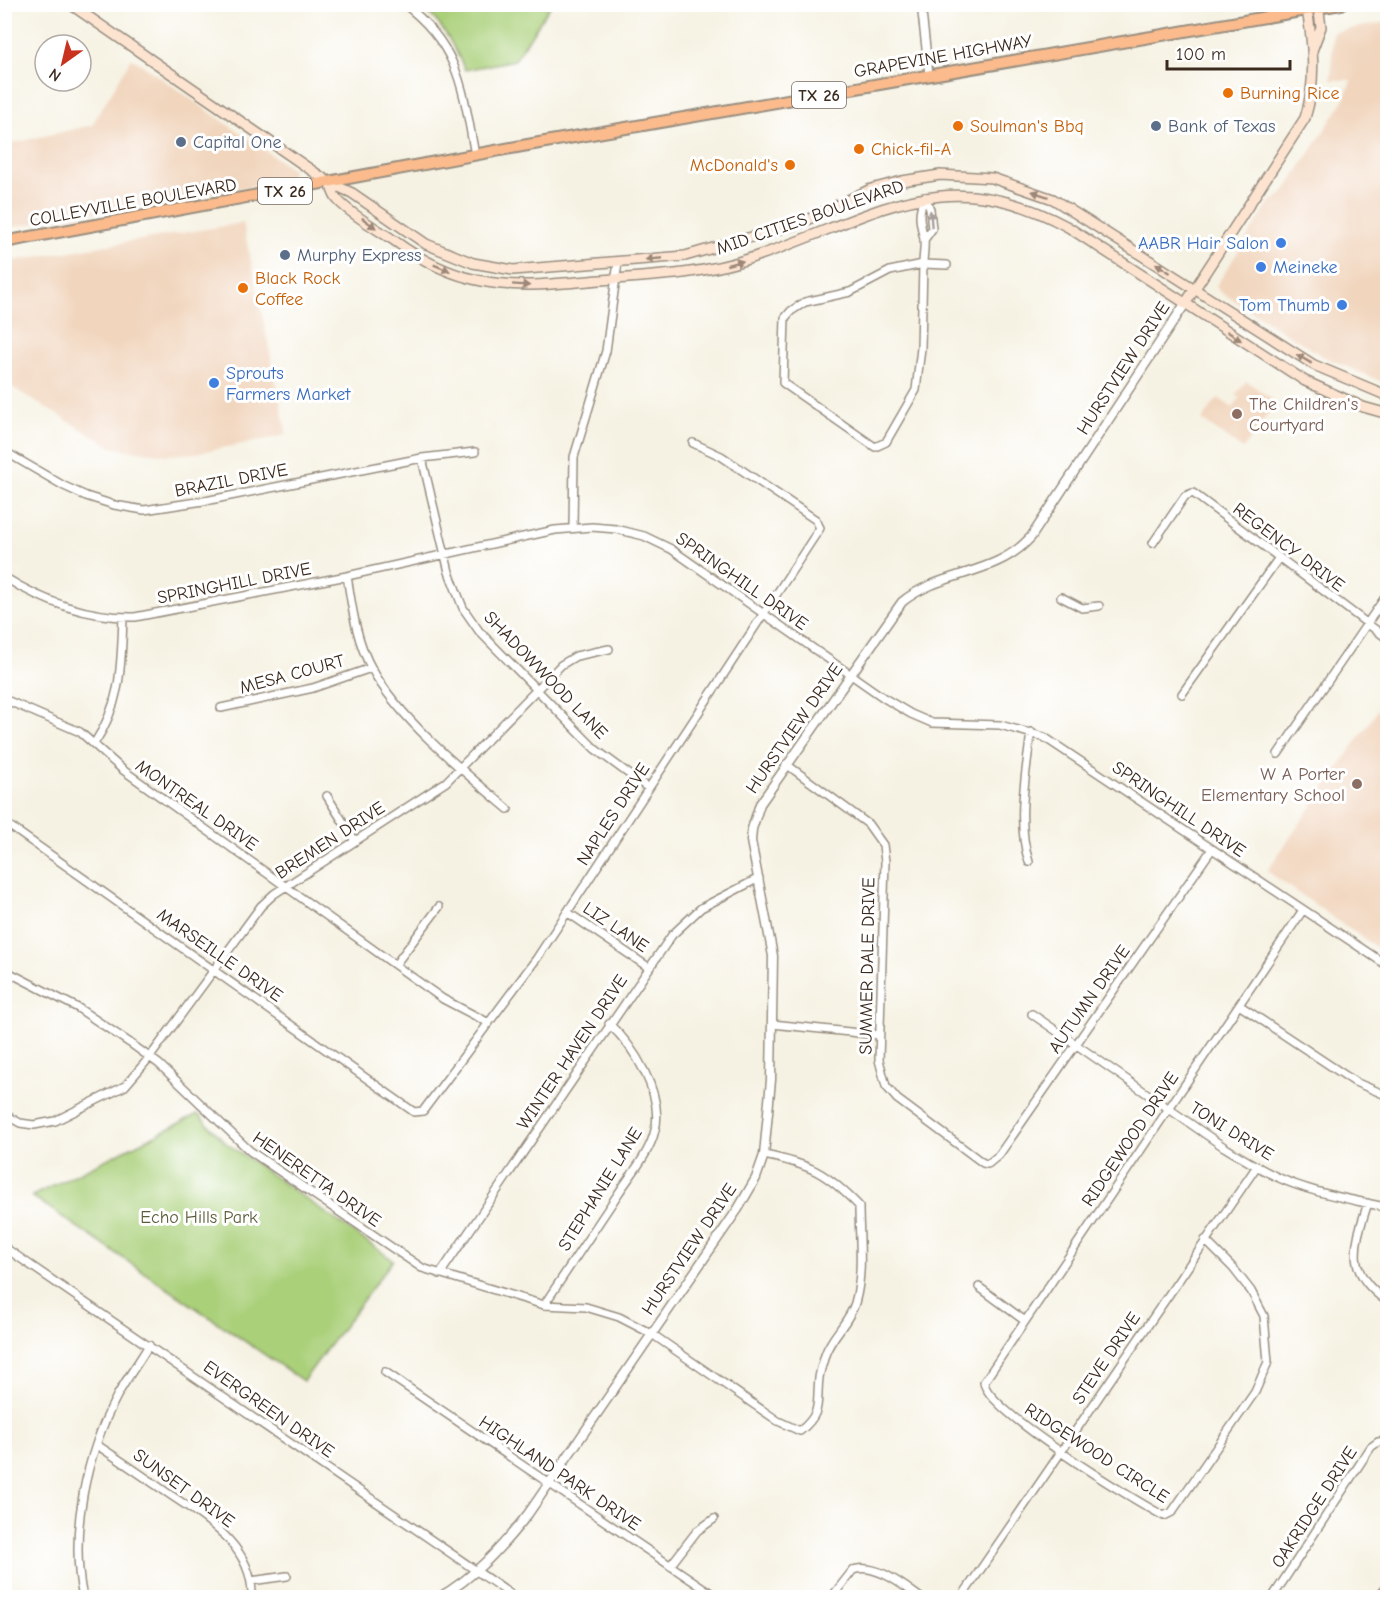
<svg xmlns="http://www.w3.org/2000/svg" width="1392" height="1602" font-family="'Comic Neue',sans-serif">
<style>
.built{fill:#f1d5bd}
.green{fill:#aad07a;stroke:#727d4c;stroke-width:1.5}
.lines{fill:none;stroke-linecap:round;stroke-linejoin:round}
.minor-casing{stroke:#988e80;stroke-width:10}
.tertiary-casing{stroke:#988e80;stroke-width:11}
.secondary-casing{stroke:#988e80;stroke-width:12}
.primary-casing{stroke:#988e80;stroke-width:14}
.minor{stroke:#fff;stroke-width:7}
.tertiary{stroke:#fff;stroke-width:8}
.secondary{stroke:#fde4d1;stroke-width:9}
.primary{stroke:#fbbb8c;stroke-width:10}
.oneway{fill:#9c8778}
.oneway2{fill:#a79f9a}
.food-dot{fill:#e8710a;stroke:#fff;stroke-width:2}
.service-dot{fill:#5c6f8a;stroke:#fff;stroke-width:2}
.shop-dot{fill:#3f7fe0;stroke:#fff;stroke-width:2}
.education-dot{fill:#8d6e63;stroke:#fff;stroke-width:2}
.labels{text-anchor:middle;stroke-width:6;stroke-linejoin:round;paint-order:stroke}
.shield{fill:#fff;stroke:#766a62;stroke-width:1.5}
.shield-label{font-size:16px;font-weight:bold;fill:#3b2a1e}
.street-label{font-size:18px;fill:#3b2a1e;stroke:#fff}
.food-label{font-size:18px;fill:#c56008;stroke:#fff;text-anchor:start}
.service-label{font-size:18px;fill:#4e5e75;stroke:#fff;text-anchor:start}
.shop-label{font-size:18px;fill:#366cbe;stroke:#fff;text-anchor:end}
.education-label{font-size:18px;fill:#785e54;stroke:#fff;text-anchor:start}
.park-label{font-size:18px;fill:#5c5c3a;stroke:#fff}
</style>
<rect width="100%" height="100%" fill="#fff"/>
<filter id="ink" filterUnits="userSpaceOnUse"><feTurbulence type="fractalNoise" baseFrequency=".0167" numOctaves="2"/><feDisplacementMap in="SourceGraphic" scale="12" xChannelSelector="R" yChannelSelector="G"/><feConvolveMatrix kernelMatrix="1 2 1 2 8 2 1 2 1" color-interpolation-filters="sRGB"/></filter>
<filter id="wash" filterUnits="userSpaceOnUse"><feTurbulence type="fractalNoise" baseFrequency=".008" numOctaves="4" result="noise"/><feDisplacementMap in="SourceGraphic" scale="24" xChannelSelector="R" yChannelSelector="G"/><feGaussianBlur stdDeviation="1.35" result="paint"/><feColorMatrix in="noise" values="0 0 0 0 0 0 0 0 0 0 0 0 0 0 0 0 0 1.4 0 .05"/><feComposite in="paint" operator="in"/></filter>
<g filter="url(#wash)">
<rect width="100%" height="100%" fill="#f6f2e3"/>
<!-- built -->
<path class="built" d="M1387,22H1388L1387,384L1324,357L1219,291L1216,286L1270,202L1283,194L1344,100L1351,80H1331L1333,32Z
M132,58L293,170L287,180L8,228L4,209L5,145L92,125Z
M243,223L287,435L197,453L168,455L113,448L5,383V262Z
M1246,381L1276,402L1243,449L1202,420L1218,398L1233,408L1240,398L1236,395Z
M1387,697V955L1267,871Z"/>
<!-- green -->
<path class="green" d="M419,5H551L515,60L465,70C453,44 442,22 419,5Z
M198,1114L226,1143L393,1260L303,1381L32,1196Z"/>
</g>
<g filter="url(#ink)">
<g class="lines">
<!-- minor casing -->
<g class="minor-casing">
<path id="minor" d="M404,4C460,46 463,91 475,155
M921,4L929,75
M925,197C917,213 920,222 924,239C925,247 923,256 923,264L947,265
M924,240L932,229L930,209L925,197
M923,264L921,348L916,390L886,442L875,447L783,383L785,318L791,311L805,302L850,292L890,271Z
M4,451L64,486L86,496L114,505L144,510L210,500L422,458L475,452
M422,458L449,572L463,608L479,631L595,749L648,788
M573,528L574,457L606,351L618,262
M1153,543L1185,496L1193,493L1388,639
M347,576C352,607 356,641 372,669C399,719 464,772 508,809
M4,577C44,602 88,618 135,617L347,576L555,530L592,527L616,529L644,536L671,549L884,698L911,714L932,723L1000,725L1044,737L1388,966
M1061,597L1082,608L1099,606
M1182,694L1278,559
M4,699L80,732L123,770L395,965L443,999L489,1023
M221,708L313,688L371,668
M94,744C122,702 121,666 123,617
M1278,754L1388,593
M786,764L868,824L883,845L885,862L879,1060L886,1086L897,1099L983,1163L988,1164L999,1155L1212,849
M327,796L355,841
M4,822L414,1112L423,1111L537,958L820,528L816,520L721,456L693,443
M1029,862C1016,821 1026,774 1031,732
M567,912L648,967
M395,965L439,907
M4,970L78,1008L130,1043L159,1064L250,1151L422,1268L544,1305L586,1307L619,1317L652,1334L778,1421L800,1431C823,1412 816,1404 819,1378C820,1370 823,1363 825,1355C831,1336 849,1323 855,1303C864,1273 859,1237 859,1206C826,1172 809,1164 764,1155
M1239,1005L1355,1082L1388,1096
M1032,1014L1224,1147C1241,1157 1258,1168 1277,1177C1311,1193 1351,1199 1388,1208
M772,1024L879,1035
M4,1114L20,1123L34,1125L55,1121L125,1086L150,1057L261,906L274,894L446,782L561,665L576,656L609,649
M1368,1203C1354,1246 1344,1272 1388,1302
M1205,1240L1233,1268L1251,1291L1264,1316L1268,1362L1255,1392L1172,1512L1164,1516C1135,1501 984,1409 984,1382L1303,910
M4,1247L516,1598
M440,1274L672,935L701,908L759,878
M979,1287L1025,1321
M544,1305C569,1268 593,1231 618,1194C631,1174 650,1153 655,1130C664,1095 634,1046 609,1024
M385,1372L718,1598
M97,1445C120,1460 143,1476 166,1492C203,1517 254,1545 252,1598
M670,1566L697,1531L714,1519
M251,1581L287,1576
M83,1598C69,1532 86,1455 117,1396C127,1378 139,1362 149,1345
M831,1598L853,1570C875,1562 904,1586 921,1598
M961,1598L1257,1166
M1272,1598L1371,1447L1378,1442L1388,1441"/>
</g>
<!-- tertiary casing -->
<g class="tertiary-casing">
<path id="tertiary" d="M438,1598C475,1577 501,1548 528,1514L738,1209L756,1178L764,1155L771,1080L773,956L751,841L752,829L760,804L902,602C941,570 995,577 1031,537L1185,304"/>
</g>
<!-- secondary casing -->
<g class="secondary-casing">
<path id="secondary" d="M70,4L330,183L352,193L426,244L473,263L513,270L685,256L801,223L871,189L902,181L940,175L992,178L1053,199L1314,365L1388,396
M1313,48L1321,27L1318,4
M330,183C332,188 333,195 337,199C346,211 378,230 392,239C419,259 449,275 482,281C521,289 561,283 600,280C650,276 700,275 748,259C869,221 939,156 1068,227L1305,381L1363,407L1388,414
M1185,304L1305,118C1317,81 1313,42 1306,4"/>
</g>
<!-- primary casing -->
<g class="primary-casing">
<path id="primary" d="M4,242L522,146L1341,4
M1380,1598L1388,1586"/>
</g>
<!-- minor -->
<use href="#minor" class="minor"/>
<!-- tertiary -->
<use href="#tertiary" class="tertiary"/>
<!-- secondary -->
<use href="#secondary" class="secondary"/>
<!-- primary -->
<use href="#primary" class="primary"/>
</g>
<!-- one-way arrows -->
<defs><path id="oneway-solid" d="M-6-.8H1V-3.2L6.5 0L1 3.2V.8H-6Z" transform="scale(1.5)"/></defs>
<g class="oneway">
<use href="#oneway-solid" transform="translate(1040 194) rotate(-161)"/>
<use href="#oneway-solid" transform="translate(369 223) rotate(36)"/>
<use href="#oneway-solid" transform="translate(654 259) rotate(175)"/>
<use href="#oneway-solid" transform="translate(735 263) rotate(-13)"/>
<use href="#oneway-solid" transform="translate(442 268) rotate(22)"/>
<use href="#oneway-solid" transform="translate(1163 268) rotate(-147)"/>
<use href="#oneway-solid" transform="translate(521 285) rotate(4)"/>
<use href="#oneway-solid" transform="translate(1234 336) rotate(33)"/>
<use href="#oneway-solid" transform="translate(1304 359) rotate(-149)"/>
</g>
<use class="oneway2" href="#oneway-solid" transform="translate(931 219) rotate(-95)"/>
</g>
<!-- markers -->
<g class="food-dot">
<circle cx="1228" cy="93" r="6"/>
<circle cx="958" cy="126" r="6"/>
<circle cx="859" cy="149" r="6"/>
<circle cx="790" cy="165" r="6"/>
<circle cx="243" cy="288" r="6"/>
</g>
<g class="service-dot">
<circle cx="1156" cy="126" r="6"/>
<circle cx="181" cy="142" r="6"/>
<circle cx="285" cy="255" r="6"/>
</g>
<g class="shop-dot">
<circle cx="1281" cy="243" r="6"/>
<circle cx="1261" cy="267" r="6"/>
<circle cx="1342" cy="305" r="6"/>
<circle cx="214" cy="383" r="6"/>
</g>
<g class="education-dot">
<circle cx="1237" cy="414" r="6"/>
<circle cx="1357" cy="784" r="6"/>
</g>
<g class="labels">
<!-- shield labels -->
<g class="shield">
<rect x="792" y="82" width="54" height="26" rx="4.5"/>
<rect x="258" y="178" width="54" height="26" rx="4.5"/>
</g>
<g class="shield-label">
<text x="819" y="101">TX 26</text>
<text x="285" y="197">TX 26</text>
</g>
<!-- street labels -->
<g class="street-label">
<text transform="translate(943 56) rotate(-10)" y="6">GRAPEVINE HIGHWAY</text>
<text transform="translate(133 202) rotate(-10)" y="6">COLLEYVILLE BOULEVARD</text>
<text transform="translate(810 217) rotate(-19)" y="6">MID CITIES BOULEVARD</text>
<text transform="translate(1123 368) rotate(-57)" y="6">HURSTVIEW DRIVE</text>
<text transform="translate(231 480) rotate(-11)" y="6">BRAZIL DRIVE</text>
<text transform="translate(1289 547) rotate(37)" y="6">REGENCY DRIVE</text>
<text transform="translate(742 581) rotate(35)" y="6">SPRINGHILL DRIVE</text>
<text transform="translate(234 583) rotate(-11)" y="6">SPRINGHILL DRIVE</text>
<text transform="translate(292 674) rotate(-15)" y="6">MESA COURT</text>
<text transform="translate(546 675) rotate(46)" y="6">SHADOWWOOD LANE</text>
<text transform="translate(794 728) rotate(-55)" y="6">HURSTVIEW DRIVE</text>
<text transform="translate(197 805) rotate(35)" y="6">MONTREAL DRIVE</text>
<text transform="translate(1179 809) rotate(34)" y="6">SPRINGHILL DRIVE</text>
<text transform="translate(613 814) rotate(-57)" y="6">NAPLES DRIVE</text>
<text transform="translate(330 840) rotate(-33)" y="6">BREMEN DRIVE</text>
<text transform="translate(616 927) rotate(34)" y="6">LIZ LANE</text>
<text transform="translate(220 955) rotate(35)" y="6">MARSEILLE DRIVE</text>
<text transform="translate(867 966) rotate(-89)" y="6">SUMMER DALE DRIVE</text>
<text transform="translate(1089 999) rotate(-55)" y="6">AUTUMN DRIVE</text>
<text transform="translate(572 1052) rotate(-56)" y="6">WINTER HAVEN DRIVE</text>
<text transform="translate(1232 1131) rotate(32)" y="6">TONI DRIVE</text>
<text transform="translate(1130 1139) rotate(-56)" y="6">RIDGEWOOD DRIVE</text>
<text transform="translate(317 1179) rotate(35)" y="6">HENERETTA DRIVE</text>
<text transform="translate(600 1189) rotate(-58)" y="6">STEPHANIE LANE</text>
<text transform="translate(689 1249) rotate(-56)" y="6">HURSTVIEW DRIVE</text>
<text transform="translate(1106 1358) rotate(-56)" y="6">STEVE DRIVE</text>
<text transform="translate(269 1409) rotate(35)" y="6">EVERGREEN DRIVE</text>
<text transform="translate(1097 1453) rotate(33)" y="6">RIDGEWOOD CIRCLE</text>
<text transform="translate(560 1473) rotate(34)" y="6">HIGHLAND PARK DRIVE</text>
<text transform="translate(184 1488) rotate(36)" y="6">SUNSET DRIVE</text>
<text transform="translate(1314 1507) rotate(-57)" y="6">OAKRIDGE DRIVE</text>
</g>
<!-- food labels -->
<g class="food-label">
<text x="1240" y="99">Burning Rice</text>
<text x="970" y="132">Soulman's Bbq</text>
<text x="871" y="155">Chick-fil-A</text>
<text x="778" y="171" text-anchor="end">McDonald's</text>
<text x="255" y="284">Black Rock<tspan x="255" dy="21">Coffee</tspan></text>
</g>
<!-- service labels -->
<g class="service-label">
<text x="1168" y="132">Bank of Texas</text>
<text x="193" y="148">Capital One</text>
<text x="297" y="261">Murphy Express</text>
</g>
<!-- shop labels -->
<g class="shop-label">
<text x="1269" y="249">AABR Hair Salon</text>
<text x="1273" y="273" text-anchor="start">Meineke</text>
<text x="1330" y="311">Tom Thumb</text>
<text x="226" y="379" text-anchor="start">Sprouts<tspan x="226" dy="21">Farmers Market</tspan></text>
</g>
<!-- education labels -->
<g class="education-label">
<text x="1249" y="410">The Children's<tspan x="1249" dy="21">Courtyard</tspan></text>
<text x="1345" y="780" text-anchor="end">W A Porter<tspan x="1345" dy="21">Elementary School</tspan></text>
</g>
<!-- park labels -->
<g class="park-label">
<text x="199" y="1223">Echo Hills Park</text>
</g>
</g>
<!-- margin -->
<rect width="1392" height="1602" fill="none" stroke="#fff" stroke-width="24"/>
<!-- north arrow -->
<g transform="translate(63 63) rotate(214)"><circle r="28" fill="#ffffff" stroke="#b1aaa5" stroke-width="1.5"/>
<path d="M0-4.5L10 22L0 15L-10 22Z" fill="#c8321e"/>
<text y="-9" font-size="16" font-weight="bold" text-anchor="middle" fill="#3b2a1e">N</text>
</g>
<!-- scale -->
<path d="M1167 60v9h123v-9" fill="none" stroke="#3b2a1e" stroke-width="3"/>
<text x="1176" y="60" font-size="18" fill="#3b2a1e" stroke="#ffffff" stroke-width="4.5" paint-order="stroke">100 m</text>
</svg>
